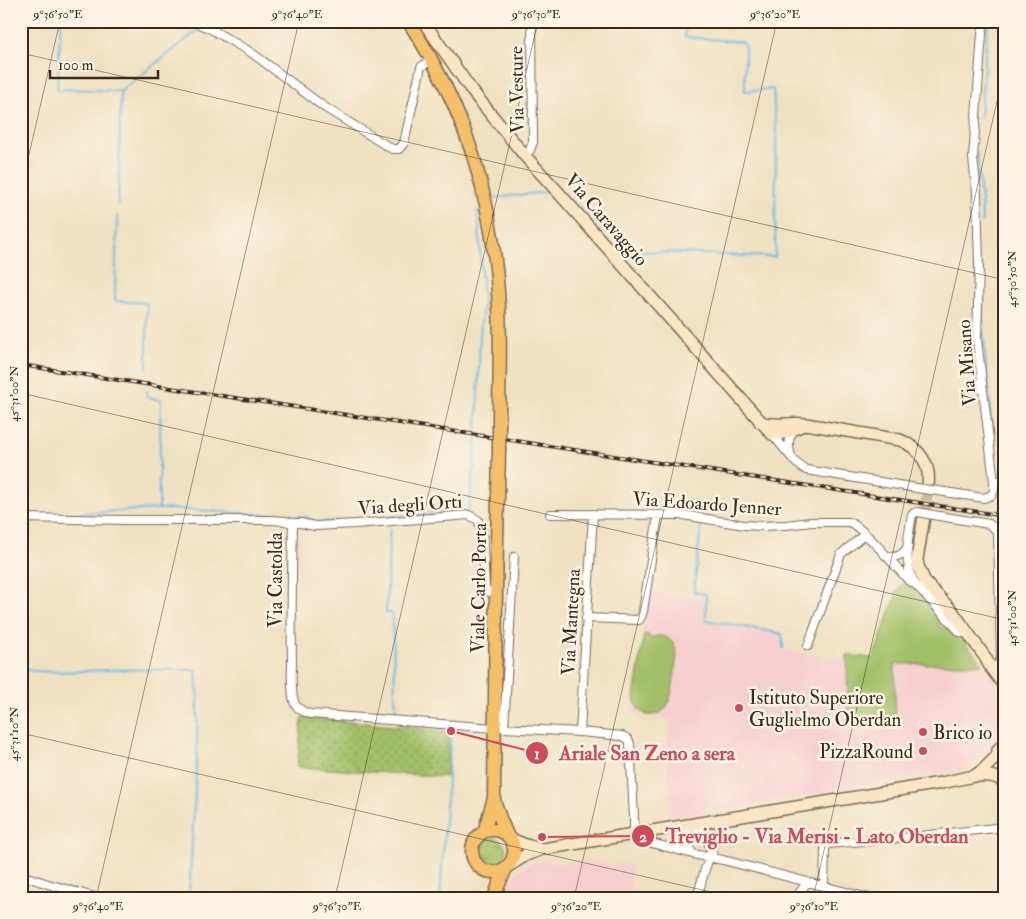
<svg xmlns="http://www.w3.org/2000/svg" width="1026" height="919" font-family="'IM FELL Double Pica',serif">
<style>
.built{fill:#f7cfd1}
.grass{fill:url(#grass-tufts);stroke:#6f7542}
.park{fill:#a3c067;stroke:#6f7542}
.garden{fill:url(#garden-dots);stroke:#6f7542}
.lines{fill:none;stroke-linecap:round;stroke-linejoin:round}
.stream{stroke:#68b8e3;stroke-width:2}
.secondary-tunnel{stroke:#cbbca0;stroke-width:11;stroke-dasharray:11 5.5;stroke-linecap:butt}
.street-casing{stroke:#7a6a57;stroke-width:10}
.secondary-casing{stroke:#7a6a57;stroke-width:14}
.primary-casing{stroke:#7a6a57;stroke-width:15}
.street{stroke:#fff;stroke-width:8}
.secondary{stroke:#fbe6c4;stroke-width:11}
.primary{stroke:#f6c06b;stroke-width:12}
.rail-casing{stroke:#3b2a1e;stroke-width:4}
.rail{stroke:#fcf5e5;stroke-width:2;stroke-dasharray:5.5;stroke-linecap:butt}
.street-bridge-casing{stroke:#7a6a57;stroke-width:10;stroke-linecap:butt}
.primary-bridge-casing{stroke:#7a6a57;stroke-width:15;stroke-linecap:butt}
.street-bridge{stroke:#fff;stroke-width:8}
.primary-bridge{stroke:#f6c06b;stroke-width:12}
.ticks{fill:none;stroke:#3b2a1e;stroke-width:1;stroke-opacity:0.45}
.poi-dot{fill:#d1495b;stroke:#fcf5e5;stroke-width:2}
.labels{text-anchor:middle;stroke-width:5;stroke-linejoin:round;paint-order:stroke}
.street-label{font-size:19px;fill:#3b2a1e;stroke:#fcf5e5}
.poi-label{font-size:19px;fill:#3b2a1e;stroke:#fcf5e5;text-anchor:start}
.leader{fill:none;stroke:#d1495b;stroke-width:2}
.callout-dot{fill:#d1495b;stroke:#fcf5e5;stroke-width:2}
.mark-label{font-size:15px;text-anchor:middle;font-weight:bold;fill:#fff}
.callout-label{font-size:20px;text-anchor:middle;font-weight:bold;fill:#d1495b;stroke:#fcf5e5;stroke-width:5;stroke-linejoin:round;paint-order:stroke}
.neatline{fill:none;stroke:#3b2a1e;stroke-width:2}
.ticks-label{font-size:12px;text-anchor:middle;fill:#3b2a1e}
</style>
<defs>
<pattern id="grass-tufts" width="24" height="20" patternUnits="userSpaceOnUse" patternTransform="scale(1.25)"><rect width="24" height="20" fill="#a3c067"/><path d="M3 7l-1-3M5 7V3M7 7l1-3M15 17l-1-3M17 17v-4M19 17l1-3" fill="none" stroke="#869c54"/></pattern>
<pattern id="garden-dots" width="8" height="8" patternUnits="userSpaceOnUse" patternTransform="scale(1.25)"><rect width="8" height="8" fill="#a3c067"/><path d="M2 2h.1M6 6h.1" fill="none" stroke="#869c54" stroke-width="1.8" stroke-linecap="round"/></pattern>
</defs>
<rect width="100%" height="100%" fill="#fcf5e5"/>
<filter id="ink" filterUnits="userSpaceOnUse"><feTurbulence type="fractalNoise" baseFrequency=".02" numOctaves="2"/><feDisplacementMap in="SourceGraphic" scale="10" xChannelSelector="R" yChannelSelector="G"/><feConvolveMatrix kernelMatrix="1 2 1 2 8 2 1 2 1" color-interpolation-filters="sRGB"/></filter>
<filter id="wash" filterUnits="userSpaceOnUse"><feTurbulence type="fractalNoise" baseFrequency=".0096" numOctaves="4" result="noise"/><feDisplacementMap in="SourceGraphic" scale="20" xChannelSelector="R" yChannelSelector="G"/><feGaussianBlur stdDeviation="1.12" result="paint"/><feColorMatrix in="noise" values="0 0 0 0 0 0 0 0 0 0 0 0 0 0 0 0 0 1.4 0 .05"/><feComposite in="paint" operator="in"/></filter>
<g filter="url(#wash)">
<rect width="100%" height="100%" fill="#efe1c1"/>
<!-- built -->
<path class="built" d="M650,592L704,599V622L779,634L781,650L847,660V681L894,664H982L1005,698V728L1002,735L998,738L983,757L965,769L868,784L723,811H717L713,808L708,807L703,808L701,811L698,814H668L667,744L671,720L630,713Z
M534,861L631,865L629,898H505V890L514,876L526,865Z"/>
<!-- grass -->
<path class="grass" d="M480 851a13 13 0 1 1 26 0a13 13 0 1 1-26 0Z"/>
<!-- park -->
<path class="park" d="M902,584H907L941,619L939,627L945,628L947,624L978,657L982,664H895V721H848L847,655L873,658L899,587Z
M644,634L649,635V639C663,631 675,639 677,655C675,667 673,700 665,709C661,713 654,716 647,715C639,712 635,705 634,697Z"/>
<!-- garden -->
<path class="garden" d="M302,717L449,731L446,777L297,767Z"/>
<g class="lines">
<!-- stream -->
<path class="stream" d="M61,21L57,89L121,91
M980,118L988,21
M977,153L981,200L982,223
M477,196V200
M494,198L545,192
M118,205L121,91L202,27
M117,216L115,301L147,303V368
M631,255L632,251L775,257L776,135L773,89L745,91V49L743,42L685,37V21
M982,268V321L995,460
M147,391V397L161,400L159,481V509
M477,428L480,336L483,303L478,210
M1001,501V509
M21,513L44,515L159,509H175L307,517L316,522L391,517L469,510L477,439
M701,524L694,592L706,594V620L768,631L782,634L783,648
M1002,524L1005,562
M390,528L386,613H392L396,716L401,717
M21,669C50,674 78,671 107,670C136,669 166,670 196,670L198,697L197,753L189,898
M440,898L451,731"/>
</g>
</g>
<g filter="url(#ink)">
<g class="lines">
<!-- secondary-tunnel -->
<path class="secondary-tunnel" d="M924,517L928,486"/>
<!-- street casing -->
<g class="street-casing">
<path id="street" d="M192,21L209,28L252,53L324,107L392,149H399L404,143L421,67L432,59
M525,156L530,150L533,142L532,21
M773,432L772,434L796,463L806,470L923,489
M791,456C788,446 787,438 795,430
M998,481H1005
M938,491L984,498L992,495L994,490V482L977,340L979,265L977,193L973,158L982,34L984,21
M550,514L683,515L744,525L761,526L786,525L811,522H849C863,527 897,568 909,581L915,584L960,632L969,634
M933,515L989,524L993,527L998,533L1001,658L997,668
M21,518L125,520H272L285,521L293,523C292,569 291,616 292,662C292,673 290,693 295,704C298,709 304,712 310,714L494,728
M293,523H300L315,526L355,524L469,515L478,520L482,529L485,588L489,592H496
M885,555C894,559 903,556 908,546
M514,557L504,728L580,732L622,736C627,738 629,739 630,744L634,817V834
M914,582C903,563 908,536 912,515L914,513L918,512
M586,618L639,620L642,615L643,611L658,515
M808,646L841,554L865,534
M580,732L593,514
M629,837L693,854L723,860L869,898
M693,854C685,843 681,836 691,825C705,832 707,838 712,853
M21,875L48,884L98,898
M824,886L825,849L827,844L902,838L1005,827
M697,898L705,869L721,827L727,819
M796,898L807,882"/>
</g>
<!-- secondary casing -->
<g class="secondary-casing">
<path id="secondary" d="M423,21L472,91L525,156L558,192L772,434L785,433L806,424
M760,422C777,427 789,422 806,424L900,440C920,448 931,465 928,486
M924,517L917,559L918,566L925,582L953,612L985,657L991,668L1005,687
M997,756L998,750L1005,742
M974,776C986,776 996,774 1005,783
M511,839L526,845L543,849
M510,865L526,855L543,849L941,783L974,776L983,770L997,756L1005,753"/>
</g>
<!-- primary casing -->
<g class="primary-casing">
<path id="primary" d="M408,21C467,110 494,202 499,307C501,347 499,386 499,425
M494,800L500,818L507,835
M472 851a21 21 0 1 1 42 0a21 21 0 1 1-42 0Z
M484,832L494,798L496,592L499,449
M494,898L499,884L506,868"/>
</g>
<!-- street -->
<use href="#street" class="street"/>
<!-- secondary -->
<use href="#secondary" class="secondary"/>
<!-- primary -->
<use href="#primary" class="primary"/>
<!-- rail casing -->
<g class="rail-casing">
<path id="rail" d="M21,365L1005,516"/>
</g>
<!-- rail -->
<use href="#rail" class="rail"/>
<!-- street-bridge casing -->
<g class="street-bridge-casing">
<path id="street-bridge" d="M923,489L938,491
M918,512L933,515"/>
</g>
<!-- primary-bridge casing -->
<g class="primary-bridge-casing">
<path id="primary-bridge" d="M499,449V425"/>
</g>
<!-- street-bridge -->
<use href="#street-bridge" class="street-bridge"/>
<!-- primary-bridge -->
<use href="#primary-bridge" class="primary-bridge"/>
</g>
</g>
<!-- ticks -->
<path class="ticks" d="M21,53L1005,280M21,189L60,21M21,393L1005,620M21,733L737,898M96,898L299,21M335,898L538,21M574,898L777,21M813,898L1005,67"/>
<!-- markers -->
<g class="poi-dot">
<circle cx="739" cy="708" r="5"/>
<circle cx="923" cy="732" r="5"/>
<circle cx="923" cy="751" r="5"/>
</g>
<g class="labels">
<!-- street labels -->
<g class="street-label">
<text transform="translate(516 90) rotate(-91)" y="7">Via Vesture</text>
<text transform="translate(607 219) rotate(49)" y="7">Via Caravaggio</text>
<text transform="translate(966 363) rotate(-94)" y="7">Via Misano</text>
<text transform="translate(707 503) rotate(4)" y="7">Via Edoardo Jenner</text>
<text transform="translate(410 504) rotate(-4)" y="7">Via degli Orti</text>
<text transform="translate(275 580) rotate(-90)" y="7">Via Castolda</text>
<text transform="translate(478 588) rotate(-89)" y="7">Viale Carlo Porta</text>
<text transform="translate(570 622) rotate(-87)" y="7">Via Mantegna</text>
</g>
<!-- poi labels -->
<g class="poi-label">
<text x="749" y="704">Istituto Superiore<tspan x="749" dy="22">Guglielmo Oberdan</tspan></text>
<text x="933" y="739">Brico io</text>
<text x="913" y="758" text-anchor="end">PizzaRound</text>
</g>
</g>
<!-- callouts -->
<path class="leader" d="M451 731L537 753M542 837L643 836"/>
<g class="callout-dot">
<circle cx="451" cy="731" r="5"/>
<circle cx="542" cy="837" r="5"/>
<circle cx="537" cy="753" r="12"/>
<circle cx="643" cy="836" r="12"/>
</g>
<g class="mark-label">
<text x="537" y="759">1</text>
<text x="643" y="842">2</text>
</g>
<g class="callout-label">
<text x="647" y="760">Ariale San Zeno a sera</text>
<text x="817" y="843">Treviglio - Via Merisi - Lato Oberdan</text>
</g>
<!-- margin -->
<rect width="1026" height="919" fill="none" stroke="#fcf5e5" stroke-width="55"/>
<!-- scale -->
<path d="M50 70v8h108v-8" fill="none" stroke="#3b2a1e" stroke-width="2.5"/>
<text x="58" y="70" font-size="15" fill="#3b2a1e" stroke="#fcf5e5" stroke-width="4" paint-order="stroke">100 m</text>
<rect x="28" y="28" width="970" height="864" class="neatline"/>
<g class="ticks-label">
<text x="58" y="18">9°36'50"E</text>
<text x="297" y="18">9°36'40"E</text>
<text x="536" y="18">9°36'30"E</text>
<text x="775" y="18">9°36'20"E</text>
<text transform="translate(1012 279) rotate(-90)" y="4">45°30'50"N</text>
<text transform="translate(14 394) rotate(-90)" y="4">45°31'00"N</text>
<text transform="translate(1012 618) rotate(-90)" y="4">45°31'00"N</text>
<text transform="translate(14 734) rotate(-90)" y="4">45°31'10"N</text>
<text x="98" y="910">9°36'40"E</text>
<text x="337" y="910">9°36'30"E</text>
<text x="576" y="910">9°36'20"E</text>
<text x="814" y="910">9°36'10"E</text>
</g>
</svg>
